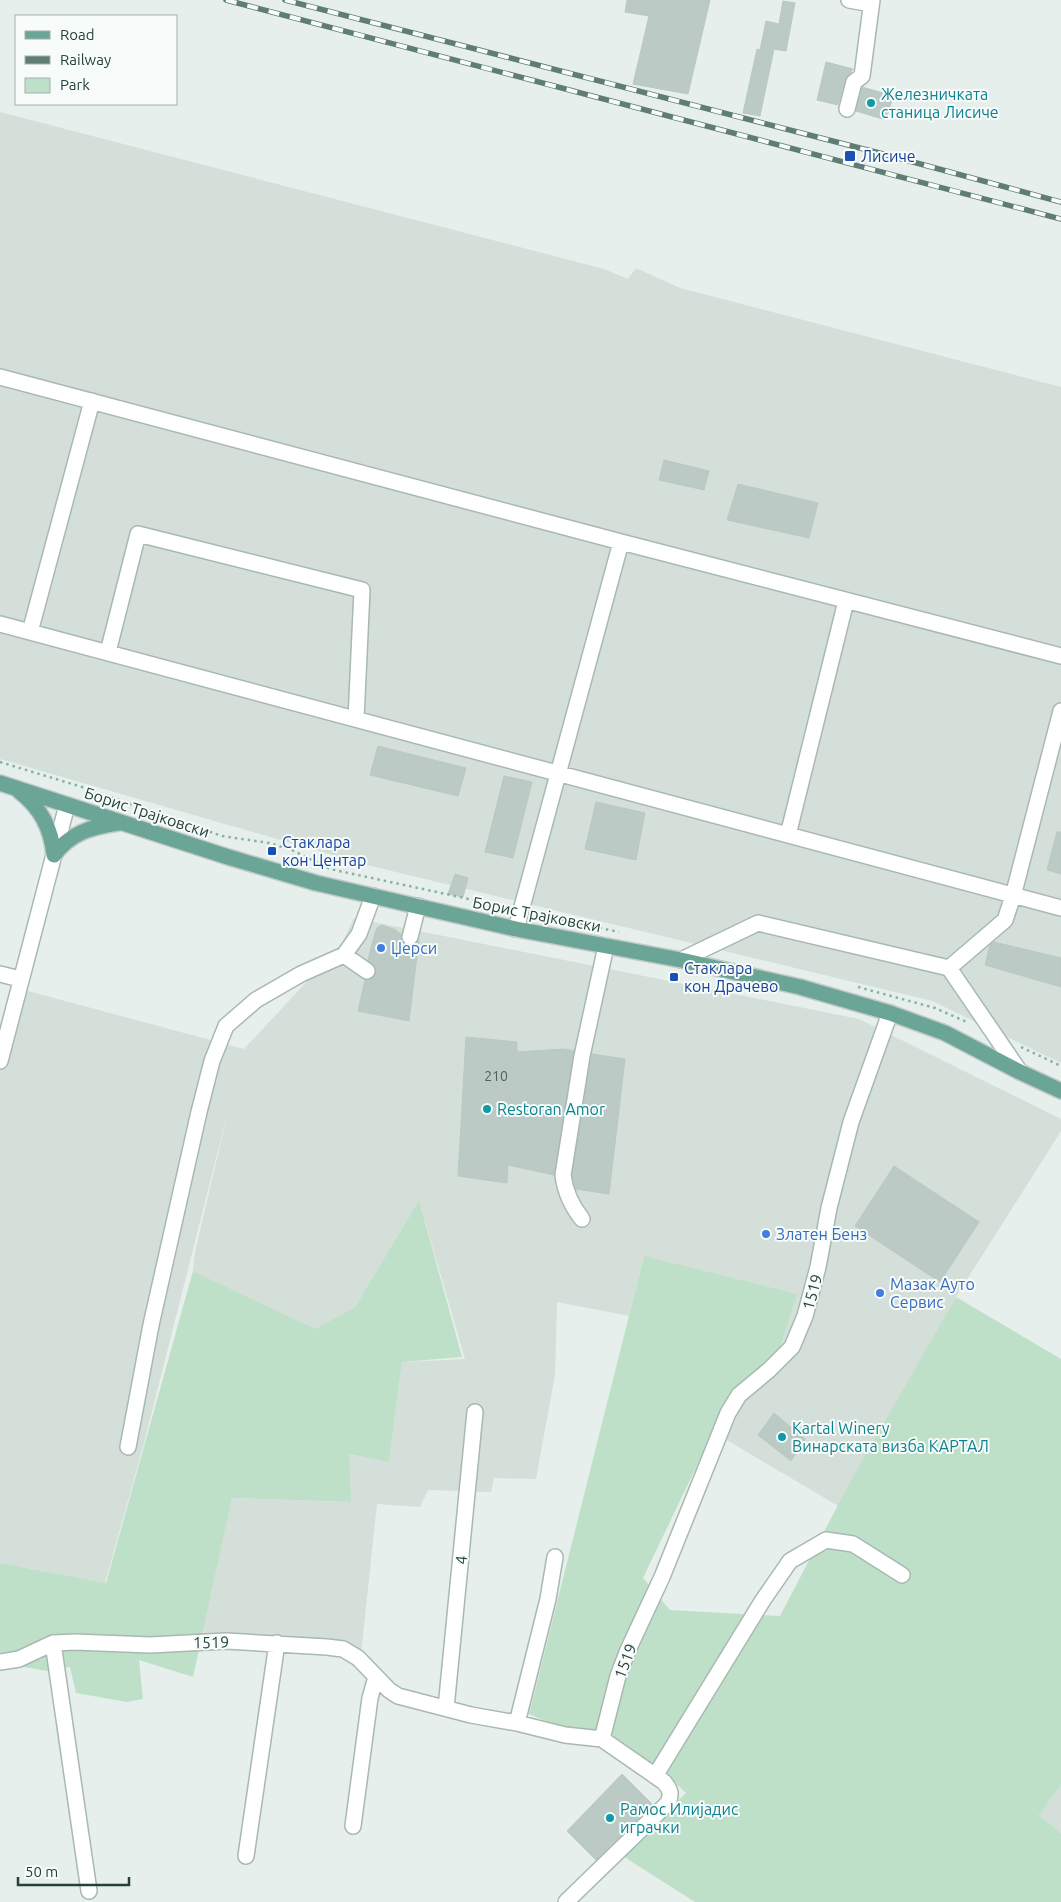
<svg xmlns="http://www.w3.org/2000/svg" width="1061" height="1902" font-family="Ubuntu,sans-serif">
<style>
.built{fill:#d4dfda}
.green{fill:#bfe0c8}
.building{fill:#bbcac4;stroke:#b8c9c2}
.lines{fill:none;stroke-linecap:round;stroke-linejoin:round}
.minor-casing{stroke:#a8b8b2;stroke-width:18}
.major-casing{stroke:#c2cac8;stroke-width:18}
.path{stroke:#86b3a5;stroke-width:2.5;stroke-dasharray:2.5 4;stroke-linecap:butt}
.minor{stroke:#fff;stroke-width:15}
.major{stroke:#6aa596;stroke-width:15}
.rail-casing{stroke:#5f7d75;stroke-width:5.5}
.rail{stroke:#f7fbf9;stroke-width:4;stroke-dasharray:11;stroke-linecap:butt}
.culture-dot{fill:#0f9aa8;stroke:#f7fbf9;stroke-width:2}
.transit-dot{fill:#1a4fb4;stroke:#f7fbf9;stroke-width:2}
.shop-dot{fill:#3f7fe0;stroke:#f7fbf9;stroke-width:2}
.labels{text-anchor:middle;stroke-width:4;stroke-linejoin:round;paint-order:stroke}
.number-label{font-size:14px;fill:#4a645c}
.culture-label{font-size:16px;fill:#0d838f;stroke:#f7fbf9;text-anchor:start}
.transit-label{font-size:16px;fill:#164399;stroke:#f7fbf9;text-anchor:start}
.street-label{font-size:16px;fill:#24423a;stroke:#f7fbf9}
.shop-label{font-size:16px;fill:#366cbe;stroke:#f7fbf9;text-anchor:start}
</style>
<rect width="100%" height="100%" fill="#e6efeb"/>
<!-- built -->
<path class="built" d="M0,112L604,269L628,279L636,268L680,288L1061,387V1063L932,1001L367,865L0,759Z
M354,918L859,1019L1061,1119V1131L956,1297L840,1507L713,1432L644,1256L629,1316L557,1302L555,1375L536,1479L494,1478L491,1492L428,1490L420,1507L377,1504L361,1654L200,1643L232,1498L350,1502L348,1454L389,1462L402,1362L465,1359L419,1200L355,1307L315,1330L193,1271L195,1252L230,1103L143,1447L105,1583L0,1563V1031L17,968L13,987L244,1049L341,945Z
M1061,1785V1833L1039,1815Z"/>
<!-- green -->
<path class="green" d="M419,1200L462,1357L402,1362L389,1462L349,1454L351,1502L232,1498L193,1677L139,1660L143,1699L127,1702L76,1693L70,1667L47,1671L0,1663V1563L106,1583L193,1271L315,1329L355,1307Z
M644,1256L797,1294L780,1347L713,1432L643,1578L670,1610L780,1616L849,1484L956,1297L1061,1359V1785L1039,1815L1061,1833V1902H695L621,1855L686,1793L661,1769L529,1714Z"/>
<!-- building -->
<path class="building" d="M627,0H710L688,94L633,84L649,16L625,12Z
M783,1L795,3L786,51L774,49L760,116L743,113L757,49L760,50L766,21L779,24Z
M826,62L853,69L845,80L838,105L817,100Z
M862,87L893,96L886,120L856,111Z
M664,460L709,471L704,490L659,480Z
M738,484L818,503L809,538L727,520Z
M378,746L466,768L458,796L370,775Z
M504,776L532,782L513,858L485,852Z
M596,802L645,813L636,860L585,849Z
M1057,832H1061V874L1047,870Z
M455,874L468,878L463,897L448,894Z
M382,925L396,930V931L401,934V940L407,946H413L419,940L409,1021L358,1011L365,980L371,979L376,972L375,967L368,960L375,933L377,928Z
M994,942L1061,958V987L985,965L990,945Z
M466,1037L517,1042V1052L564,1049L574,1051L554,1175L508,1165L507,1183L458,1176Z
M592,1054L625,1059L609,1194L576,1189L572,1175Z
M894,1166L979,1222L940,1282L855,1226Z
M774,1413L805,1439L791,1461L758,1435Z
M622,1774L653,1805L596,1860L567,1831Z"/>
<g class="lines">
<!-- minor casing -->
<g class="minor-casing">
<path id="minor" d="M849,0L871,4
M847,109L854,82L862,76L872,0
M0,377L621,542
M0,624L1061,908
M30,632L92,401
M108,652L138,534L362,590L356,719
M788,835L846,601
M516,929L621,542L1061,656
M410,937L418,906
M344,955L367,971
M681,960L758,923L949,968L1020,1072
M949,968L1005,920L1013,896L1061,711
M0,974L20,979
M0,1061L67,805
M582,1219C571,1205 565,1192 563,1175L582,1056L606,946
M128,1447L151,1325L199,1112L212,1061L226,1026L256,1000L301,974L344,955L359,934L373,896
M53,1643L89,1891
M0,1662L19,1659L53,1643L75,1642L150,1645L226,1641L327,1647L343,1649L358,1658L389,1690L398,1696L471,1715L517,1723L565,1735L602,1739L618,1676L628,1650L662,1577L728,1413L739,1395L769,1370L792,1347L805,1316L818,1267L829,1208L851,1122L890,1013
M446,1708L475,1412
M517,1723L548,1599L555,1557
M655,1776L763,1600L790,1561L826,1540L853,1544L902,1575
M353,1826L370,1698L376,1677
M246,1856L277,1643
M566,1902L668,1803C672,1794 670,1789 664,1782L602,1739"/>
</g>
<!-- major casing -->
<g class="major-casing">
<path id="major" d="M0,783L228,857L316,883L516,929L681,960L800,987L890,1013L945,1033L1020,1072L1061,1091
M19,791C41,808 51,828 54,855
M54,855C70,833 91,827 118,823"/>
</g>
<!-- path -->
<path class="path" d="M0,762L82,787L222,836L269,843L292,850L330,869L506,907
M536,914L619,932
M858,987L935,1008L969,1023
M1021,1047L1061,1066"/>
<!-- minor -->
<use href="#minor" class="minor"/>
<!-- major -->
<use href="#major" class="major"/>
<!-- rail casing -->
<g class="rail-casing">
<path id="rail" d="M226,0L1061,219
M285,0L887,155L1061,202"/>
</g>
<!-- rail -->
<use href="#rail" class="rail"/>
</g>
<!-- markers -->
<g class="culture-dot">
<circle cx="871" cy="103" r="5"/>
<circle cx="487" cy="1109" r="5"/>
<circle cx="782" cy="1437" r="5"/>
<circle cx="610" cy="1818" r="5"/>
</g>
<g class="transit-dot">
<rect x="844" y="150" width="12" height="12" rx="2.5"/>
<rect x="267" y="846" width="10" height="10" rx="2.5"/>
<rect x="669" y="972" width="10" height="10" rx="2.5"/>
</g>
<g class="shop-dot">
<circle cx="381" cy="948" r="5"/>
<circle cx="766" cy="1234" r="5"/>
<circle cx="880" cy="1293" r="5"/>
</g>
<g class="labels">
<!-- number labels -->
<g class="number-label">
<text x="496" y="1081">210</text>
</g>
<!-- culture labels -->
<g class="culture-label">
<text x="881" y="100">Железничката<tspan x="881" dy="18">станица Лисиче</tspan></text>
<text x="497" y="1115">Restoran Amor</text>
<text x="792" y="1434">Kartal Winery<tspan x="792" dy="18">Винарската визба КАРТАЛ</tspan></text>
<text x="620" y="1815">Рамос Илијадис<tspan x="620" dy="18">играчки</tspan></text>
</g>
<!-- transit labels -->
<g class="transit-label">
<text x="861" y="162">Лисиче</text>
<text x="282" y="848">Стаклара<tspan x="282" dy="18">кон Центар</tspan></text>
<text x="684" y="974">Стаклара<tspan x="684" dy="18">кон Драчево</tspan></text>
</g>
<!-- street labels -->
<g class="street-label">
<text transform="translate(147 812) rotate(18)" y="6">Борис Трајковски</text>
<text transform="translate(537 914) rotate(11)" y="6">Борис Трајковски</text>
<text transform="translate(812 1292) rotate(-75)" y="6">1519</text>
<text transform="translate(461 1560) rotate(-84)" y="6">4</text>
<text transform="translate(211 1642) rotate(-1)" y="6">1519</text>
<text transform="translate(625 1661) rotate(-69)" y="6">1519</text>
</g>
<!-- shop labels -->
<g class="shop-label">
<text x="391" y="954">Џерси</text>
<text x="776" y="1240">Златен Бенз</text>
<text x="890" y="1290">Мазак Ауто<tspan x="890" dy="18">Сервис</tspan></text>
</g>
</g>
<!-- legend -->
<rect x="15" y="15" width="162" height="90" fill="#f7fbf9" stroke="#a3b1ad"/>
<rect x="25" y="31" width="25" height="8" fill="#6aa596" stroke="#a3b1ad"/>
<text x="60" y="40" font-size="15" fill="#24423a">Road</text>
<rect x="25" y="56" width="25" height="8" fill="#5f7d75" stroke="#a3b1ad"/>
<text x="60" y="65" font-size="15" fill="#24423a">Railway</text>
<rect x="25" y="78" width="25" height="15" fill="#bfe0c8" stroke="#a3b1ad"/>
<text x="60" y="90" font-size="15" fill="#24423a">Park</text>
<!-- scale -->
<path d="M18 1877v8h111v-8" fill="none" stroke="#24423a" stroke-width="2.5"/>
<text x="25" y="1877" font-size="15" fill="#24423a" stroke="#f7fbf9" stroke-width="4" paint-order="stroke">50 m</text>
</svg>
